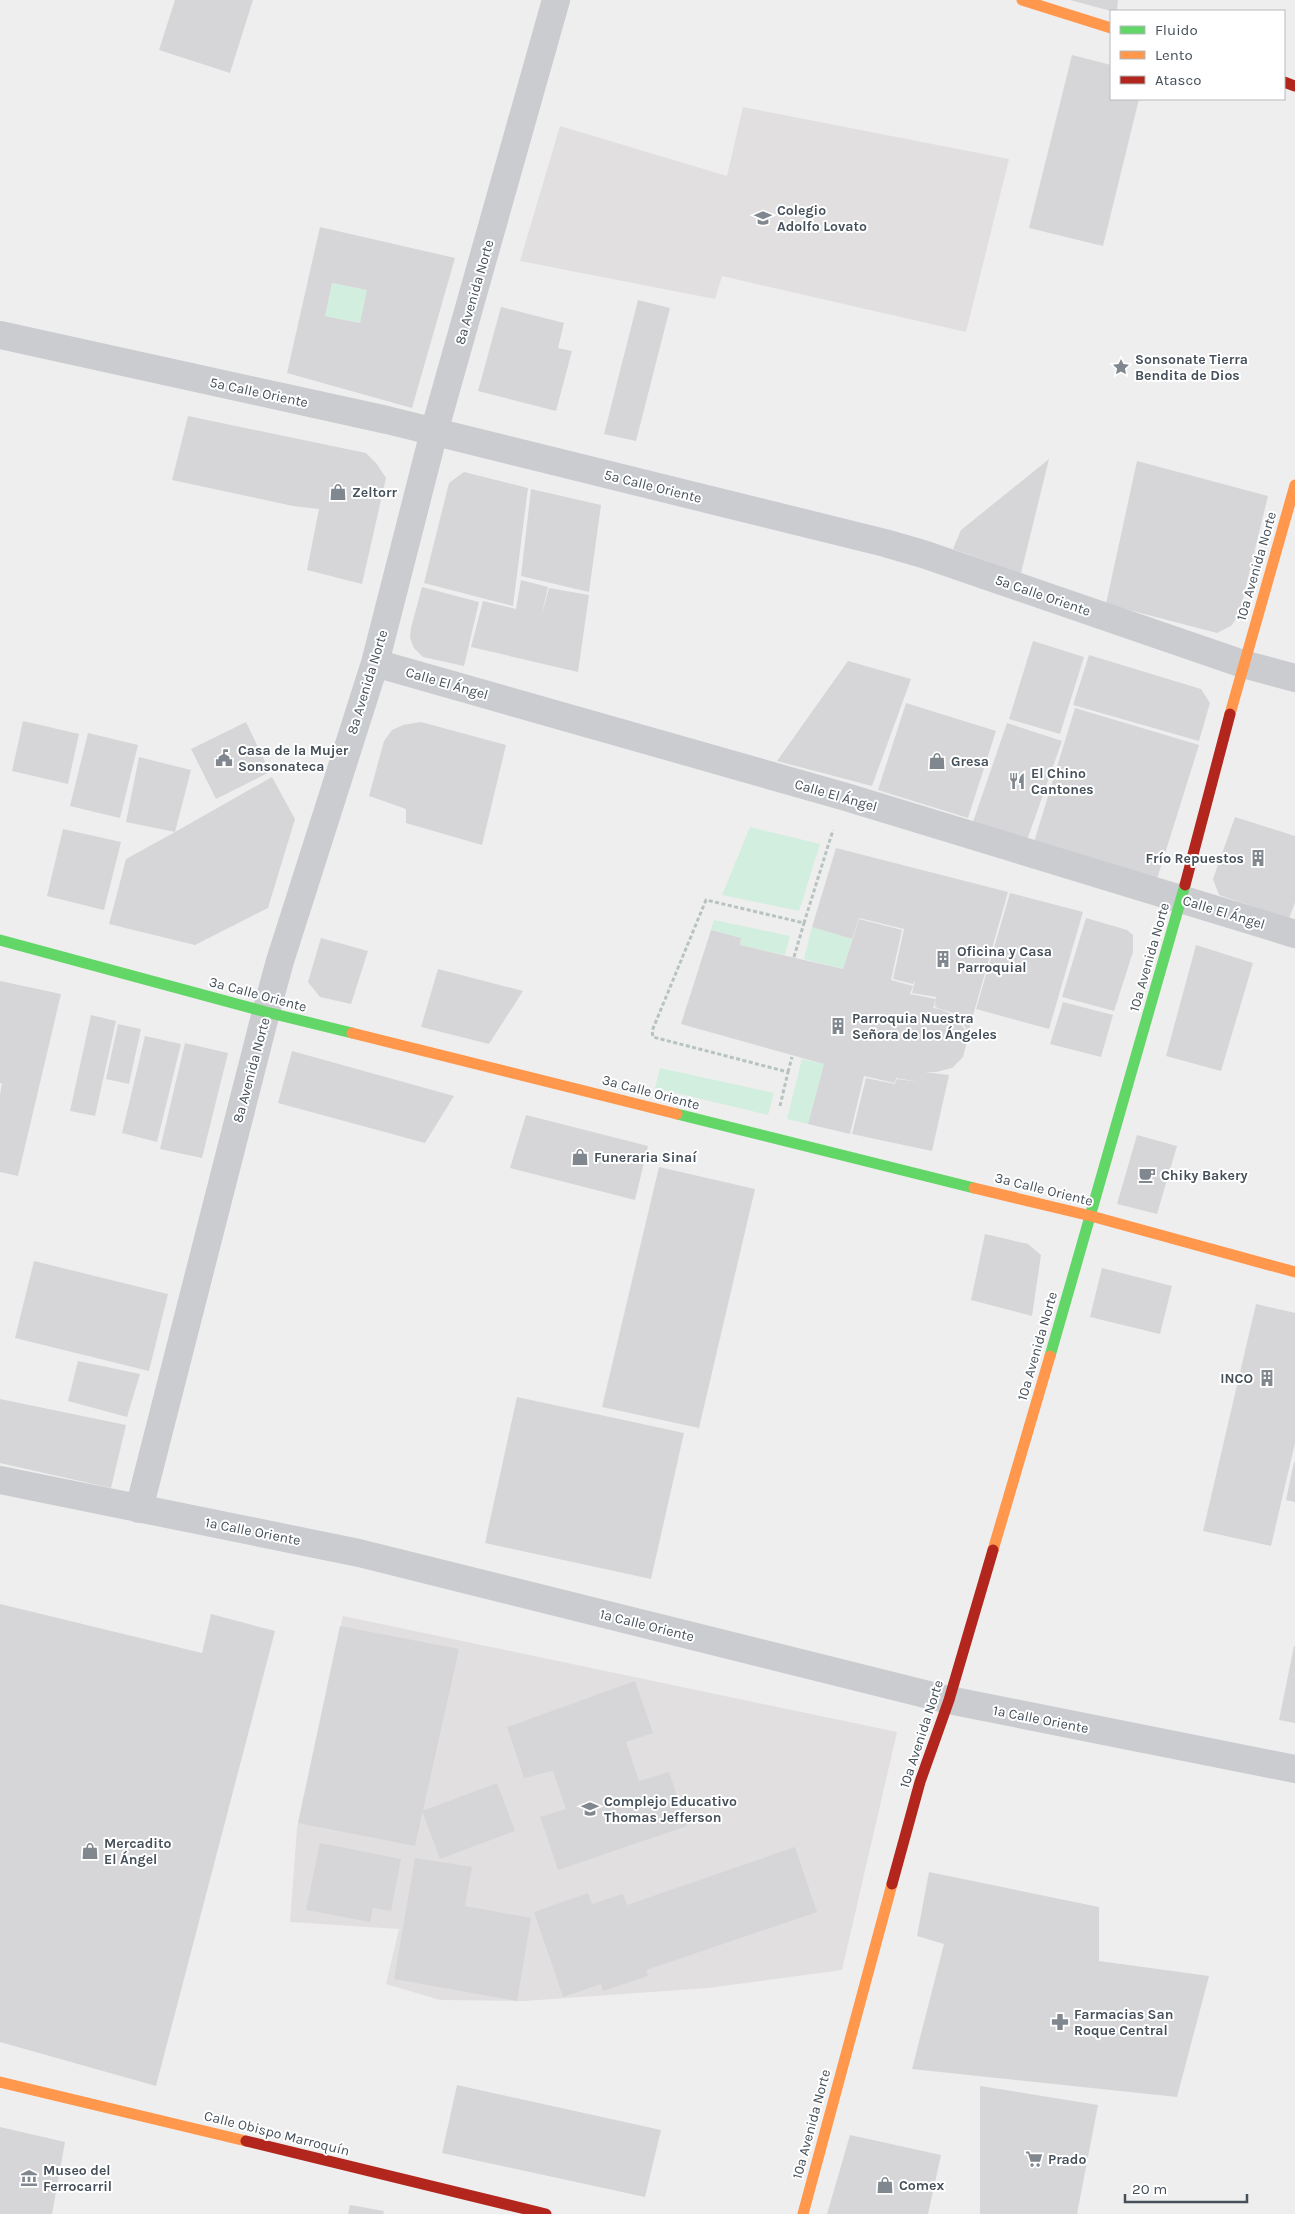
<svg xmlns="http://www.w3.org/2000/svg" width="1295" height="2214" font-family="Karla,sans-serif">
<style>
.education{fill:#e1dfe0}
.green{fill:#d2eede}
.building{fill:#d6d6d8;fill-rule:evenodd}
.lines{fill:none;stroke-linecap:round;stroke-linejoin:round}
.path{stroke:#b7c3bf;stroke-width:3;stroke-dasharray:4 2.5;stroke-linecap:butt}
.street{stroke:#cacccf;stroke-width:28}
.fast{stroke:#63d668;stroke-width:11}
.slow{stroke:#ff974d;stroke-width:11}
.jam{stroke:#b3261e;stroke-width:11}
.labels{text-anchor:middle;stroke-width:4;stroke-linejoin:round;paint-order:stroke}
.poi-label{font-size:14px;font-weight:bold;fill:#45505a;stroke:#fff;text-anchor:start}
.street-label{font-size:14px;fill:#45505a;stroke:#fff}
</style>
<rect width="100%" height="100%" fill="#efeeee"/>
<!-- education -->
<path class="education" d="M743,107L1009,159L966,332L722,276L715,299L520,261L560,126L727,176Z
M343,1616L897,1732L842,1970L708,1988L524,2001L440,2000L386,1984L399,1929L290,1922L297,1828Z"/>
<!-- green -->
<path class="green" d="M332,283L367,290L360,323L325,316Z
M750,827L820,844L799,911L722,895Z
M714,920L790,936L785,955L740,945L741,938L711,930Z
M812,927L852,939L843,969L804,959Z
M802,1059L824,1064L808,1124L787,1119Z
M660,1068L774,1093L768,1115L655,1088Z"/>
<!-- building -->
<path class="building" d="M175,0H253L230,73L159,50Z
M1070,0H1118L1117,11H1111Z
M1072,55L1111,65V99H1139L1103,246L1029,228Z
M320,227L455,258L412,408L287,373ZM332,283L367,290L360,323L325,316Z
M638,300L670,308L636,441L604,434Z
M501,307L564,323L558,348L572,351L556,411L478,391Z
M188,416L366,453L376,463L386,478L362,584L307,570L319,509L293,506L172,480Z
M1049,459L1021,573L953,549L961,530Z
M1137,461L1268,496L1239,615L1231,626L1217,633L1106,604Z
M464,472L528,488L513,606L424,583L449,483Z
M531,489L601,505L589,592L521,576Z
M521,580L548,587L541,617L549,588L589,595L578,672L471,647L483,601L516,609Z
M422,587L479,602L464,666L423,657L414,648L410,638L411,628Z
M1033,641L1084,657L1060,734L1009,719Z
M1089,655L1201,689L1210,703L1199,741L1073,705Z
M848,661L911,679L872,786L777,761Z
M906,703L996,731L968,818L878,790Z
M1075,708L1199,745L1157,879L1034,842Z
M23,721L79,734L68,784L12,771Z
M246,722L270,772L216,799L191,749Z
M421,722L506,745L482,845L406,823V809L369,796L384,741L392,730L403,725Z
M1007,723L1062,741L1027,840L973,822Z
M88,733L138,745L120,818L70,806Z
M139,757L191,770L175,832L272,777L295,819L268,908L195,945L109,924L126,859L175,832L126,822Z
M1235,817L1295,836V902L1289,919L1219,895L1213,879Z
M63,829L121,842L104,910L47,896Z
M836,848L1008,892L968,1033L962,1021L953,1013L935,1007L936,997L912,993L915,980L913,984L893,979L904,929L859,918L852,939L812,927Z
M1010,893L1083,912L1049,1029L976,1009Z
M1086,918L1127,930L1133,935V952L1114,1011L1062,997Z
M859,919L902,930L891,980L913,986L910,994L936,999L933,1008L940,1009L954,1015L965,1030L968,1038L963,1057L952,1068L936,1072H925L949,1075L932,1151L852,1134L866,1078L895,1084L897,1079L919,1082L896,1078L895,1083L864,1076L850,1134L808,1124L824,1064L681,1024L711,930L741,938L740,945L843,969Z
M321,938L368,951L351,1004L320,997L308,982Z
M1196,945L1253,963L1221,1071L1166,1056Z
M438,969L523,991L489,1044L421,1027Z
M0,981L61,994L18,1176L0,1172V1095L2,1083H0Z
M1063,1002L1113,1015L1101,1057L1050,1044Z
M91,1015L116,1021L95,1116L70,1111Z
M118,1024L141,1029L129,1084L106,1079Z
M145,1036L181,1044L157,1142L122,1133Z
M185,1043L228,1053L202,1158L160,1149Z
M292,1051L454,1096L425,1143L278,1103Z
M526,1115L648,1146L635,1200L510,1168Z
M1137,1135L1177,1146L1157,1214L1117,1204Z
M659,1167L755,1189L699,1428L602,1407Z
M985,1234L1028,1244L1041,1255L1032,1316L971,1300Z
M34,1261L168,1294L149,1371L15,1338Z
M1102,1268L1172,1286L1160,1334L1090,1317Z
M1256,1304L1295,1313V1443L1271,1546L1203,1531Z
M78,1361L140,1374L127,1417L68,1401Z
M517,1397L684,1433L651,1579L485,1543Z
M0,1399L126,1425L111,1488L0,1463Z
M1294,1462H1295V1502L1286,1500Z
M0,1604L202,1653L211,1614L275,1631L156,2086L0,2042Z
M340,1626L459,1649L415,1846L298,1823Z
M1294,1646H1295V1723L1279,1720Z
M635,1681L653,1733L626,1742L639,1781L669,1772L687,1826L558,1870L540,1817L566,1809L553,1771L524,1778L507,1727Z
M497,1783L515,1831L440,1859L422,1811Z
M320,1843L401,1859L391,1911L373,1908L370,1922L306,1910Z
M795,1847L817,1912L646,1970L648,1976L603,1991L601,1984L563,1997L534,1912L588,1893L592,1904L623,1894L627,1905Z
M415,1858L472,1867L465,1906L531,1918L517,2001L394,1979Z
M929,1872L1099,1907V1961L1209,1976L1177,2097L912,2069L944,1944L917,1936Z
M457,2085L661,2130L645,2197L442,2153Z
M980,2086L1098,2105L1077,2214H980Z
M0,2127L65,2142L52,2214H0Z
M850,2135L941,2155L928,2214H827Z
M350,2205L384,2211L383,2214H348Z"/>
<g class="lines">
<!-- path -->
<path class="path" d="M794,957L804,923
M788,1072L792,1057
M780,1106L788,1072L653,1037L652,1031L706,900L804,923L833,830"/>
<!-- street -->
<path class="street" d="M0,335L387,420L885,543L923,554L1243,664L1295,678
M375,663L846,797L1295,934
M0,1480L359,1553L949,1700L1295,1769
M139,1509L266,1012L280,961L375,663L434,432L556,0"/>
<!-- fast -->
<path class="fast" d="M0,940L266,1012L352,1033
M677,1114L974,1188
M1050,1356L1185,885"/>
<!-- slow -->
<path class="slow" d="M1022,0L1111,28
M1230,714L1295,485
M352,1033L677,1114
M974,1188L1091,1216L1295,1272
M993,1550L1050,1356
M0,2082L246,2141
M803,2214L892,1884"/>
<!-- jam -->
<path class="jam" d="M1284,82L1295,86
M1185,885L1230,714
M892,1884L920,1782L949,1700L993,1550
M246,2141L546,2214"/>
</g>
<!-- icons -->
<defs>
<g id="school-bare" transform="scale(1.35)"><path d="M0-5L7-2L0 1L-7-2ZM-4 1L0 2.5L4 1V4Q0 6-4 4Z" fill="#80878e" stroke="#fff" stroke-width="2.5" paint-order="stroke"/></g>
<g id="sight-bare" transform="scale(1.35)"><path d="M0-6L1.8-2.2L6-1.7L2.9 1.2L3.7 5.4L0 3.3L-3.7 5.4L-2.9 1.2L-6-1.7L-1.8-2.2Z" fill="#80878e" stroke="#fff" stroke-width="2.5" paint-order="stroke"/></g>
<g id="shop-bare" transform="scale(1.35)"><path d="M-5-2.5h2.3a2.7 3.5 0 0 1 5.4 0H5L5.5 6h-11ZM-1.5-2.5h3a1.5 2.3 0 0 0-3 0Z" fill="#80878e" stroke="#fff" stroke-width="2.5" paint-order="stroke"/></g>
<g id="civic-bare" transform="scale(1.35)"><path d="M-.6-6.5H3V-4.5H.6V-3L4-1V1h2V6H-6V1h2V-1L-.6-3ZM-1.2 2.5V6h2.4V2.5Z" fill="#80878e" stroke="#fff" stroke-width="2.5" paint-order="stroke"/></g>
<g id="restaurant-bare" transform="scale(1.35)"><path d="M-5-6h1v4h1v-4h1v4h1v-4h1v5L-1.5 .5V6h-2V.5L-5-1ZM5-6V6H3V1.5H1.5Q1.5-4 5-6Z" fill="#80878e" stroke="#fff" stroke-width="2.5" paint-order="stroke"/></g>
<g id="building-bare" transform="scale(1.35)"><path d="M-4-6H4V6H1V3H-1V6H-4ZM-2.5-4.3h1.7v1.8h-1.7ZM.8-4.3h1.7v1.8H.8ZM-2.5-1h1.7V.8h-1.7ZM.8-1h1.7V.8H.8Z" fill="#80878e" stroke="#fff" stroke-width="2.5" paint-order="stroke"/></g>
<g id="cafe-bare" transform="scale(1.35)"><path d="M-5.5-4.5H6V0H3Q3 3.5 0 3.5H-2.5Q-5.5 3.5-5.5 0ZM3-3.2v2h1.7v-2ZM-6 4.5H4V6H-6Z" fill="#80878e" stroke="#fff" stroke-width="2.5" paint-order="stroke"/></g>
<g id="pharmacy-bare" transform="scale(1.35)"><path d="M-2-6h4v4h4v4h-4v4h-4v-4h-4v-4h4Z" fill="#80878e" stroke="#fff" stroke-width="2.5" paint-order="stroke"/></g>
<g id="supermarket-bare" transform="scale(1.35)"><path d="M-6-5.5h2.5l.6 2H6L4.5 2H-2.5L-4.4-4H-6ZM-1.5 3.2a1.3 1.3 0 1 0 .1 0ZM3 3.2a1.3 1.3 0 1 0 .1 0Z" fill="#80878e" stroke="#fff" stroke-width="2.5" paint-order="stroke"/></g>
<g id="museum-bare" transform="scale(1.35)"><path d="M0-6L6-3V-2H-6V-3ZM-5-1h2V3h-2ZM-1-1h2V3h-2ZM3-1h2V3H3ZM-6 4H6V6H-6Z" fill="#80878e" stroke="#fff" stroke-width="2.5" paint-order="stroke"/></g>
</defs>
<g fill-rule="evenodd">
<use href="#school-bare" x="763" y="218"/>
<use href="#sight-bare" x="1121" y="367"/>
<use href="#shop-bare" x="338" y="492"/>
<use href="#civic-bare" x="224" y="758"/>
<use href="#shop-bare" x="937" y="761"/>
<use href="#restaurant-bare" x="1017" y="781"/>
<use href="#building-bare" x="1258" y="858"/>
<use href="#building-bare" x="943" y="959"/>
<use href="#building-bare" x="838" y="1026"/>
<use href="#shop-bare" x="580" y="1157"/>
<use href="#cafe-bare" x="1147" y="1175"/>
<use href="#building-bare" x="1267" y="1378"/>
<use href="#school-bare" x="590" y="1809"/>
<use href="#shop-bare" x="90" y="1851"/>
<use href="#pharmacy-bare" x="1060" y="2022"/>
<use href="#supermarket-bare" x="1034" y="2159"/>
<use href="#museum-bare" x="29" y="2178"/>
<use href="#shop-bare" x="885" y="2185"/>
</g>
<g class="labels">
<!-- poi labels -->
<g class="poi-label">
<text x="777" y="215">Colegio<tspan x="777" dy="16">Adolfo Lovato</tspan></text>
<text x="1135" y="364">Sonsonate Tierra<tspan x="1135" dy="16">Bendita de Dios</tspan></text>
<text x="352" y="497">Zeltorr</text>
<text x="238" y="755">Casa de la Mujer<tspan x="238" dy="16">Sonsonateca</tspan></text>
<text x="951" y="766">Gresa</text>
<text x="1031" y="778">El Chino<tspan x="1031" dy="16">Cantones</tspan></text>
<text x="1244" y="863" text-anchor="end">Frío Repuestos</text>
<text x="957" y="956">Oficina y Casa<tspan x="957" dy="16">Parroquial</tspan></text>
<text x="852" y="1023">Parroquia Nuestra<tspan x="852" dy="16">Señora de los Ángeles</tspan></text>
<text x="594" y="1162">Funeraria Sinaí</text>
<text x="1161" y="1180">Chiky Bakery</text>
<text x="1253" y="1383" text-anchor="end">INCO</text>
<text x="604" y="1806">Complejo Educativo<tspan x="604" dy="16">Thomas Jefferson</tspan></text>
<text x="104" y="1848">Mercadito<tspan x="104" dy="16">El Ángel</tspan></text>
<text x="1074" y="2019">Farmacias San<tspan x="1074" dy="16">Roque Central</tspan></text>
<text x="1048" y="2164">Prado</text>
<text x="43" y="2175">Museo del<tspan x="43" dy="16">Ferrocarril</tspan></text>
<text x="899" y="2190">Comex</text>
</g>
<!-- street labels -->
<g class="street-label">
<text transform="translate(474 292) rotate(-74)" y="5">8a Avenida Norte</text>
<text transform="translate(259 392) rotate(12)" y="5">5a Calle Oriente</text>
<text transform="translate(653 486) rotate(14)" y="5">5a Calle Oriente</text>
<text transform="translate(1256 566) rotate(-74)" y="5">10a Avenida Norte</text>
<text transform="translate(1043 595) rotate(19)" y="5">5a Calle Oriente</text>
<text transform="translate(367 682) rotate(-73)" y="5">8a Avenida Norte</text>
<text transform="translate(447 683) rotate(16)" y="5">Calle El Ángel</text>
<text transform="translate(836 795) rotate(16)" y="5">Calle El Ángel</text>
<text transform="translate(1224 912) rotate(17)" y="5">Calle El Ángel</text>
<text transform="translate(1149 957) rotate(-74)" y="5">10a Avenida Norte</text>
<text transform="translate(258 994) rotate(15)" y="5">3a Calle Oriente</text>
<text transform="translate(251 1070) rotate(-75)" y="5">8a Avenida Norte</text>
<text transform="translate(651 1092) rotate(15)" y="5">3a Calle Oriente</text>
<text transform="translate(1044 1189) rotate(14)" y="5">3a Calle Oriente</text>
<text transform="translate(1037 1346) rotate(-74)" y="5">10a Avenida Norte</text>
<text transform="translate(253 1531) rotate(11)" y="5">1a Calle Oriente</text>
<text transform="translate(647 1625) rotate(14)" y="5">1a Calle Oriente</text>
<text transform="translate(1041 1719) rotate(11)" y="5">1a Calle Oriente</text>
<text transform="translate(921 1734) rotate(-72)" y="5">10a Avenida Norte</text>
<text transform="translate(811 2124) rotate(-75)" y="5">10a Avenida Norte</text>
<text transform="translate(277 2133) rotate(14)" y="5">Calle Obispo Marroquín</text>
</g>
</g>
<!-- legend -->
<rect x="1110" y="10" width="175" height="90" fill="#ffffff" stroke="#b5b9bd"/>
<rect x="1120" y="26" width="25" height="8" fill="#63d668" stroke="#b5b9bd"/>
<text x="1155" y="35" font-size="15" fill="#45505a">Fluido</text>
<rect x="1120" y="51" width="25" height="8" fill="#ff974d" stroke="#b5b9bd"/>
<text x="1155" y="60" font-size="15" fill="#45505a">Lento</text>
<rect x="1120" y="76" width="25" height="8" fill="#b3261e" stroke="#b5b9bd"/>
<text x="1155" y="85" font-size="15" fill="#45505a">Atasco</text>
<!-- scale -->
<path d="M1125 2194v8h122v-8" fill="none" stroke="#45505a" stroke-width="2.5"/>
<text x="1132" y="2194" font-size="15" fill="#45505a" stroke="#ffffff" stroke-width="4" paint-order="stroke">20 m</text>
</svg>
